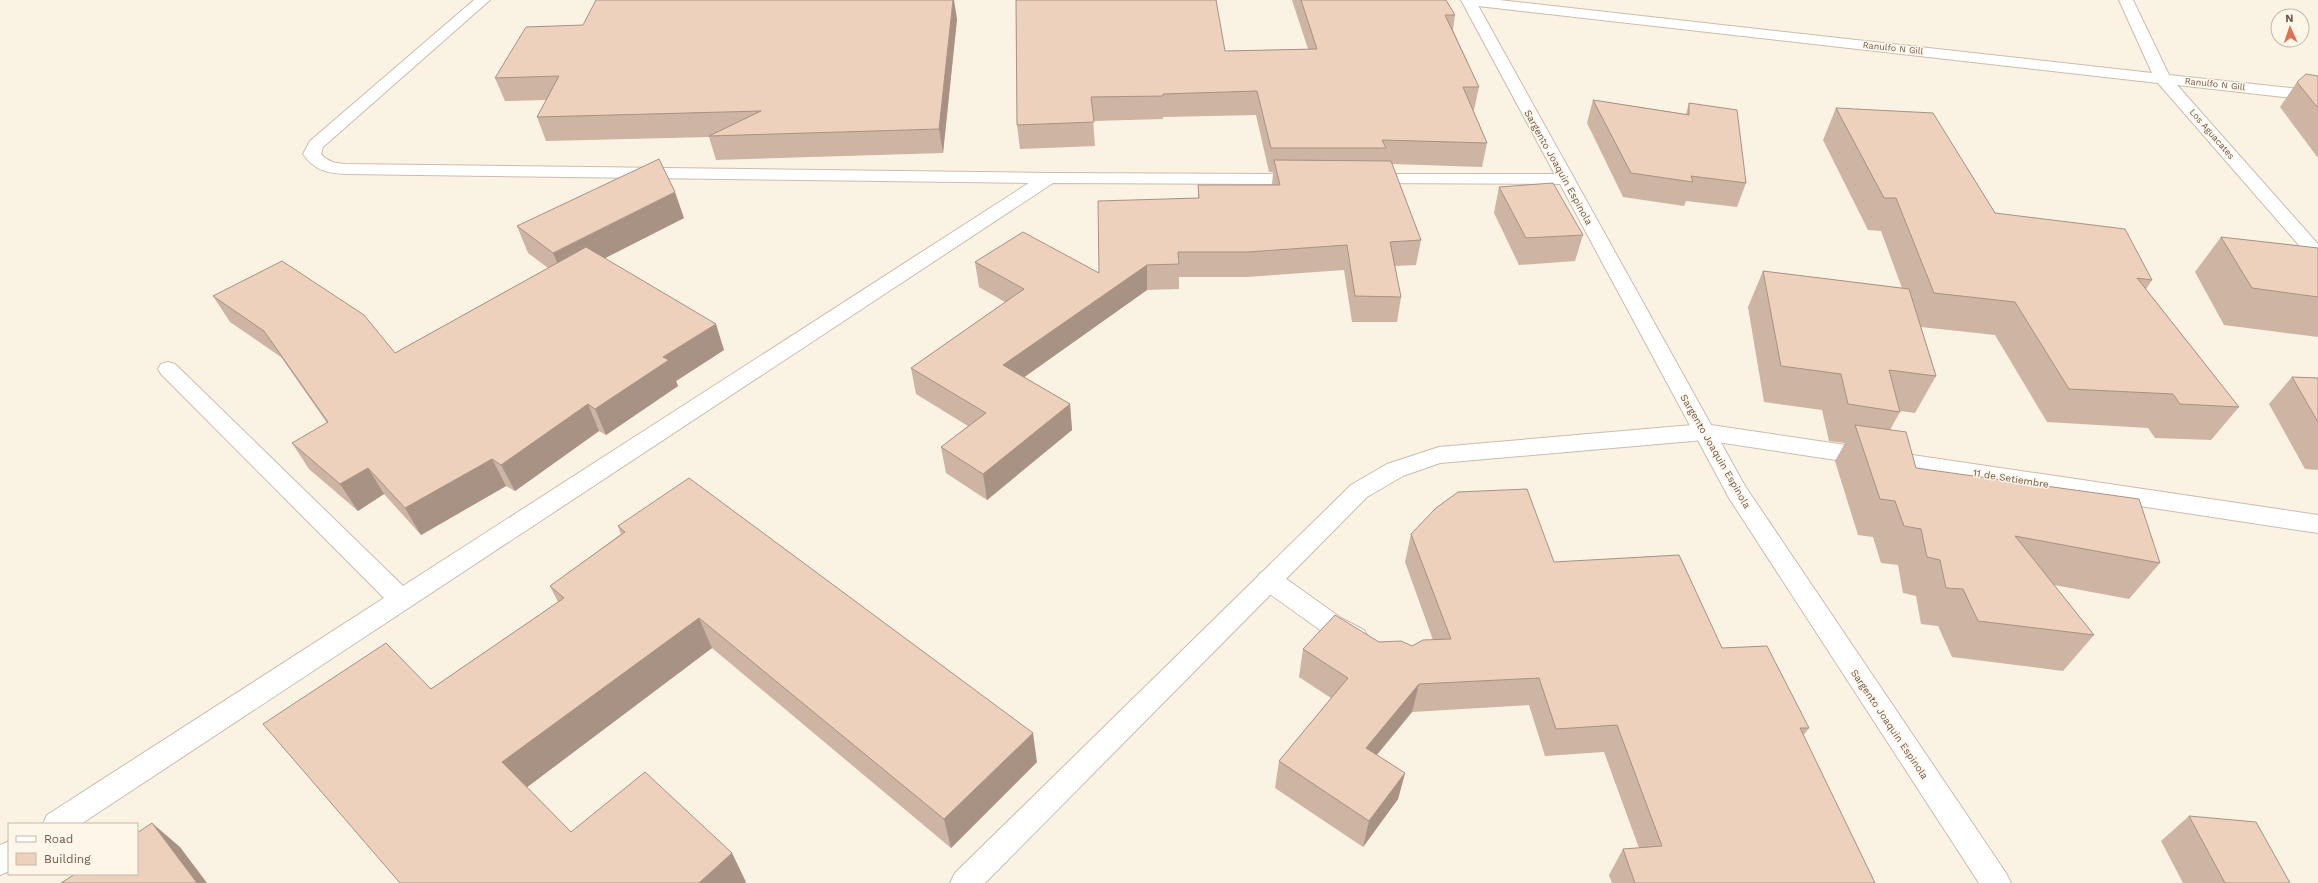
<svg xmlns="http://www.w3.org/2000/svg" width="2318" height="883" font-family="'Work Sans',sans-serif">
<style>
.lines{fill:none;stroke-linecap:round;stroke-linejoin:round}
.service-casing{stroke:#cdbcad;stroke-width:2}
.minor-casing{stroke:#cdbcad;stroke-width:2}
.tertiary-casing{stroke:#cdbcad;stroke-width:2}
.service{fill:#fff;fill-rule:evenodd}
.minor{fill:#fff;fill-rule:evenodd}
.tertiary{fill:#fff;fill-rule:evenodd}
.wall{fill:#cdb4a3}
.shaded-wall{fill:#a79284}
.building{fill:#eed1bd;stroke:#a79284}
.labels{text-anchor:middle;stroke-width:3;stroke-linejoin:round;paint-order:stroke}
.far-street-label{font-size:9px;fill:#70594b;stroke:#fef6e9}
.street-label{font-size:10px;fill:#70594b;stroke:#fef6e9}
</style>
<rect width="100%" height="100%" fill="#faf2e3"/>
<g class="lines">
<!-- service casing -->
<g class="service-casing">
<path id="service" d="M1269,570L1278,573L1341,618L1364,630L1368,637L1364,644L1355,647L1323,632L1260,587L1257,580L1260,573Z"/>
</g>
<!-- minor casing -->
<g class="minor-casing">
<path id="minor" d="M474,0H490L323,147L321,154C328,162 335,163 345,164L1049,173L1302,174L1308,175L1311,179L1308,183L1302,184L1053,183L81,824H43L47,815L384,598L161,374L158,369L161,364L168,362L175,364L403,586L1029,183L345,174C327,173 314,170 303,154L310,141Z
M1462,0H1499L2152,73L2119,0H2133L2169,75L2318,91V101L2177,85L2318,244V261L2311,259L2158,83L1469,5L1464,4Z
M1367,174H1566L1572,175L1575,179L1572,183L1566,184L1361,183L1358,179L1361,175Z
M1704,424L2318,515V533L1704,440L1440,463L1403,476L1367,497L985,883H950L955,873L1351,485L1387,464L1439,447Z
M9,841V871L0,875V845Z"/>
</g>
<!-- tertiary casing -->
<g class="tertiary-casing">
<path id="tertiary" d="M1461,0H1475L1745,486L2006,873L2011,883H1979L1729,498Z"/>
</g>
<!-- service -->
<use href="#service" class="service"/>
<!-- minor -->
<use href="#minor" class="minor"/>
<!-- tertiary -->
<use href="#tertiary" class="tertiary"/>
</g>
<!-- wall -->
<path class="wall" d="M1016,0L1225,51L1308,49L1292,0H1446L1455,15L1453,30L1479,87L1474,110H1473L1487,143L1482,167L1392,164L1421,240L1416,265L1395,266L1401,297L1397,322H1352L1344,270L1247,277H1179V289L1147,290L1024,377L1070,404L1072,430L987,500L946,473L941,447L968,426L916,394L911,368L1005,302L979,287L975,262L1099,273L1198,198V185H1272L1273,172H1269L1256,115L1163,117V119L1093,121L1095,146L1020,149L1017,125Z
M957,19L943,153L716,160L709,137L546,141L537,117L546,100L505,101L495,78Z
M2318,76V158L2280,107L2297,82Z
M1593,100L1686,114L1689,103L1746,183L1737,207L1686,201L1684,206L1623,197L1587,123Z
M1836,108L1995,213L2152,280L2146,289L2239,407L2211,440L2155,438L2148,428L2047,422L1995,335L1921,327L1936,376L1915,413L1900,411V412L1890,430L1916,468L2160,563L2129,599L2054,585L2094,635L2063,671L1952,657L1938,626L1921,624L1916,596L1903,593L1898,565L1881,563L1873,537L1858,535L1835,461L1845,443L1829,441L1822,410L1764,402L1748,307L1763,271L1902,288L1881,231L1868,230L1823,140Z
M1499,187L1583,235L1575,261L1519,265L1494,213Z
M684,218L605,258L724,350L676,381L678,386L606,435L599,431L515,491L506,486L421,535L384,494L358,511L309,469L292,443L327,423L281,357L230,322L213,296L395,353L548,268L528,253L517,226Z
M2221,237L2318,248V337L2224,325L2195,272Z
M2292,377L2318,378V470L2305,469L2269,404Z
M618,526L1037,762L951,848L712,648L527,787L571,832L746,882L744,883H400L431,689L558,602L550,586L621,534Z
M1411,534L1554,562L1722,648L1809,728L1803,736L1875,883H1612L1609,875L1623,849L1639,848L1604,752L1545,756L1529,705L1412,712L1377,755L1405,773L1398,799L1363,847L1275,788L1279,761L1331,698L1299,677L1303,649L1379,642L1412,646L1433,640L1405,562Z
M2189,816L2290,883H2183L2161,841Z"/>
<!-- shaded-wall -->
<path class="shaded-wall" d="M953,0H954L957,19L943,153L939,129Z
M675,192L684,218L564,279L553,253Z
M1147,265V290L1006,390L1003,365Z
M716,324L724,350L676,381L678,386L606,435L595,409L663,357Z
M588,404L599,431L515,491L501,465Z
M1070,404L1072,430L987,500L983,474Z
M492,459L506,486L421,535L405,508Z
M368,468L384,494L358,511L340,484Z
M699,618L712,648L522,791L502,762Z
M1419,684L1412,712L1360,775L1366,748Z
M1033,733L1037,762L951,848L944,819Z
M1405,773L1398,799L1363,847L1369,821Z
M152,823L180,847L207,883H197Z
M732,853L746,882L744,883H699Z"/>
<!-- building -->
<path class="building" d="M596,0H953L939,129L709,136L761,111L537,117L559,76L495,78L526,27L583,25Z
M1016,0H1216L1225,51L1317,49L1301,0H1446L1455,15H1445L1479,87H1463L1487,143L1382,140L1386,148H1271L1257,91L1163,94V96L1091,97L1094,122L1017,125Z
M2306,74L2318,76V108L2297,82Z
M1593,100L1689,115V103L1737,110L1746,183L1691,176L1693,182L1631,173Z
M1836,108L1933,113L1995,213L2125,229L2152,280L2137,278L2239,407L2180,404L2173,394L2069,389L2015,302L1934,293L1896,198H1884Z
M659,159L675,192L553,253L517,226Z
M1274,160L1391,161L1421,240L1390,242L1401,297L1355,296L1347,245L1248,252H1178L1179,264L1147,265L1003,365L1070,404L983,474L941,447L986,413L911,368L1024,289L975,262L1023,232L1099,273L1098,201L1199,198L1198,185H1280Z
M1553,183L1583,235L1526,238L1499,187Z
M2221,237L2318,248V297L2252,288Z
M586,247L716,324L663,357L669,360L595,409L588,404L501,465L492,459L405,508L368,468L340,484L292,443L328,422L264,331L213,296L282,261L364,315L395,353Z
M1763,271L1909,289L1936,376L1889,370L1900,412L1848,404L1841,374L1781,366Z
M2292,377L2318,378V422Z
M1855,425L1906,432L1916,468L2139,499L2160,563L2015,536L2094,635L1978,621L1963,589L1946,588L1940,560L1927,557L1921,529L1904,526L1895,501L1880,499Z
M689,478L1033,733L944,819L699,618L502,762L571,832L645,772L732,853L699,883H400L263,724L386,643L431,689L564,598L550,586L625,532L618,526Z
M1527,489L1554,562L1679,555L1722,648L1767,646L1809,728H1800L1875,883H1635L1623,849L1662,846L1617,725L1556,729L1539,678L1419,684L1366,748L1405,773L1369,821L1279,761L1348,678L1303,649L1335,615L1379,642L1401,641L1412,646L1423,640L1451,639L1411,534L1436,508L1458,492Z
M2189,816L2256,822L2290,883H2225Z
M152,823L197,883H61L75,874H137V833Z"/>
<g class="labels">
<!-- far-street labels -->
<g class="far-street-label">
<text transform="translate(1893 48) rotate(6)" y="3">Ranulfo N Gill</text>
<text transform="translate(2215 84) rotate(6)" y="3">Ranulfo N Gill</text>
<text transform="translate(2212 134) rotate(49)" y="3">Los Aguacates</text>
</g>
<!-- street labels -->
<g class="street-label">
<text transform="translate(1559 167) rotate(61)" y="4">Sargento Joaquin Espinola</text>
<text transform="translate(1716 451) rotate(60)" y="4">Sargento Joaquin Espinola</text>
<text transform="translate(2011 478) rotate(9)" y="4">11 de Setiembre</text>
<text transform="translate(1890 724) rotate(56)" y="4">Sargento Joaquin Espinola</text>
</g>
</g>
<!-- legend -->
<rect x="8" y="823" width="130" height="52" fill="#fef6e9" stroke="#c5b7aa"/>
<rect x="16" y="836" width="20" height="6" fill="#ffffff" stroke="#c5b7aa"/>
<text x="44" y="843" font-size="12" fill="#70594b">Road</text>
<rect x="16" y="853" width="20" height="12" fill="#eed1bd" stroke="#c5b7aa"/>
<text x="44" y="863" font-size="12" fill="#70594b">Building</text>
<!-- north arrow -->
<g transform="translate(2290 28) rotate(357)"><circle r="19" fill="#fef6e9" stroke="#c5b7aa"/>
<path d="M0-3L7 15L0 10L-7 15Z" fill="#dc7251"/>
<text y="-6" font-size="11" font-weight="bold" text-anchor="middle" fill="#70594b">N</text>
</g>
</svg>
